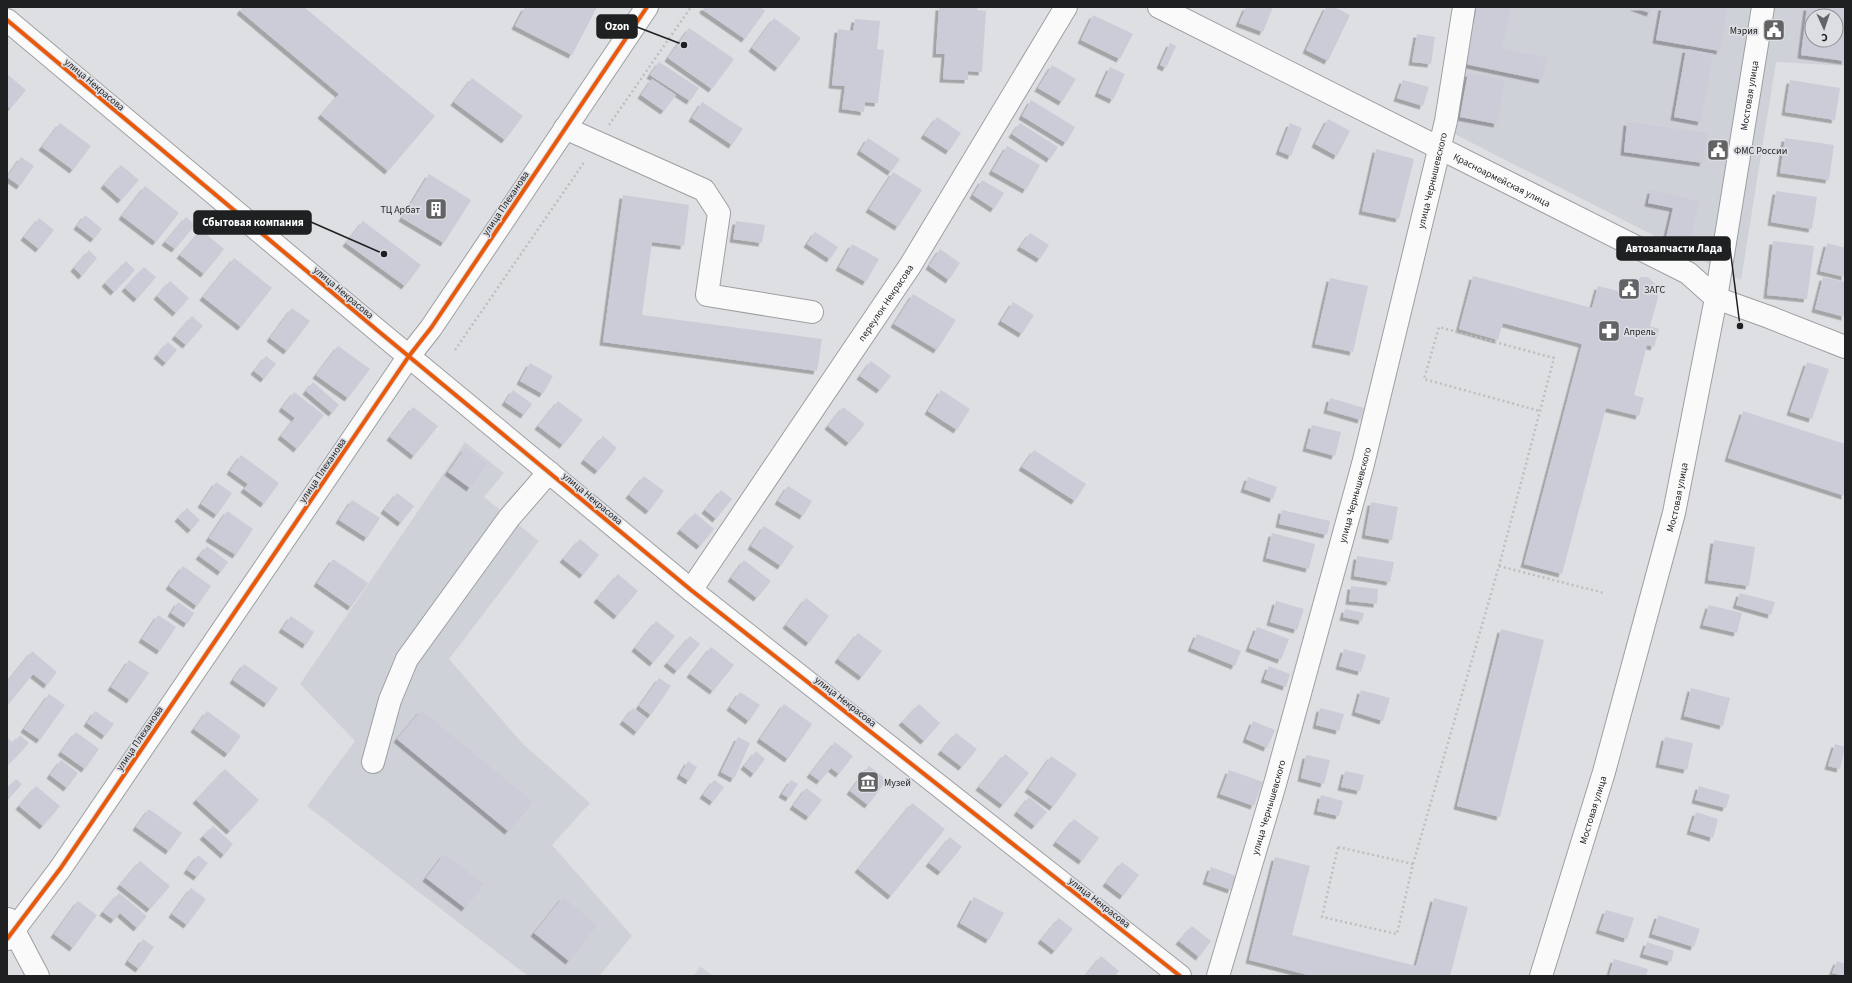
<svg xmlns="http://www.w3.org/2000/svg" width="1852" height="983" font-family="'Source Sans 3',sans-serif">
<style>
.built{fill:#cfd1d8;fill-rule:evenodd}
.building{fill:#cbccd8;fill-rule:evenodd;filter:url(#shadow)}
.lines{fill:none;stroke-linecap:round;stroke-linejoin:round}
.minor-casing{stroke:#9e9fa1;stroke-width:24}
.major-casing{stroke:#9e9fa1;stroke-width:24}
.path{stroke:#bebebf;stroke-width:2.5;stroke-dasharray:2 3;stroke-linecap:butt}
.minor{stroke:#fafafb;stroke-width:22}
.major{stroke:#fafafb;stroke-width:22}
.cycleway-casing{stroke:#dddee3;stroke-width:6}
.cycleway{stroke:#e8590c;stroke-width:4}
.labels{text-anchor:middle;stroke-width:3.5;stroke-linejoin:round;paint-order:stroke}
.poi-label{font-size:10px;fill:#1f2021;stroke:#dddee3;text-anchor:start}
.street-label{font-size:10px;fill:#1f2021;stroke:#dddee3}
.leader{fill:none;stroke:#1f2021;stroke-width:1.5}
.callout-dot{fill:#1f2021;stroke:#dddee3;stroke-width:1.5}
.callout{fill:#1f2021;stroke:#1f2021;stroke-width:1.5}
.callout-label{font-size:11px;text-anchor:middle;font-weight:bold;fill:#fff}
</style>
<defs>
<filter id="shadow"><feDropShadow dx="-3.5" dy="3.5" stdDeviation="0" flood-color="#0004"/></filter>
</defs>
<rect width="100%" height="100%" fill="#dedfe2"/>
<!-- built -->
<path class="built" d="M1455,7H1845V66L1776,62L1741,280L1435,124ZM1812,16H1836V40H1812Z
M465,442L504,473L484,497L539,541L449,659L523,744L590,803L552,845L632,936L599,976H528L307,806L355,741L300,684Z
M701,966V967L713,976H693Z"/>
<!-- building -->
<path class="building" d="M243,7H304L435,116L388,171L321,115L339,94L240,11Z
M525,7H597L572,55L515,26Z
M704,7H760L765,11L745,39L703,10Z
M939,7H977V10L986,11L982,72L968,71V80L943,79L945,54H936Z
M1246,7H1273L1263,32L1239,23Z
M1326,7H1334L1350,15L1328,61L1306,50Z
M1477,7H1511L1502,48L1547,58L1542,80L1465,64Z
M1633,7H1653L1650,13Z
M1662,7H1728L1720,51L1656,40Z
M1807,7L1845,9V61L1801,55ZM1812,16H1836V40H1812Z
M1093,15L1133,34L1120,59L1081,40Z
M774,18L801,38L778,68L752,48Z
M855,19L880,21L877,49L884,50L878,103L865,102L864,112L842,109L845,86L832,85L838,29L853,31Z
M689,28L734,59L712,89L668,58Z
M1417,34L1435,37L1431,64L1412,62Z
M1170,43L1176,46L1166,68L1160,65Z
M1686,49L1713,54L1701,122L1674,117Z
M659,62L699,88L690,101L650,75Z
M1052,65L1076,79L1062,102L1038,88Z
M1110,67L1125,74L1113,100L1098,93Z
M1468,73L1505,80L1497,124L1460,117Z
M7,74L26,90L10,109L7,106Z
M472,78L523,116L505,140L454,102Z
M652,79L676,95L664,111L641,95Z
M1403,80L1429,87L1423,106L1397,98Z
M1790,80L1840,88L1835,120L1785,112Z
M1031,100L1075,127L1066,143L1022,116Z
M702,102L743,129L732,145L692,118Z
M937,117L961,133L949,151L924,135Z
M1328,119L1350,131L1337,156L1315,144Z
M1627,122L1707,133L1703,163L1624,152Z
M60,123L91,146L73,170L42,147Z
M1020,123L1058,147L1050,159L1012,134Z
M1290,123L1302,128L1291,156L1279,151Z
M868,138L900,159L891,172L860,151Z
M1785,138L1834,145L1829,180L1780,173Z
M1007,146L1040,165L1026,190L992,171Z
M1376,149L1414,159L1399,219L1362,211Z
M21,157L34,166L20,186L7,177Z
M121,165L139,180L121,200L104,185Z
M893,172L922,190L898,227L869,209Z
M429,174L471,200L444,243L402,218Z
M982,180L1004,193L994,209L973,195Z
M145,186L179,213L156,242L122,216Z
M1651,190L1699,201L1690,243L1666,238L1673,208L1648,203Z
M1776,191L1817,197L1812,229L1771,222Z
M623,195L689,205L684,246L652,242L642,315L822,339L817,371L603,342Z
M85,215L102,229L94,239L77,226Z
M186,217L195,225L175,249L165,242Z
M39,218L54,230L39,249L24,237Z
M363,221L421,265L405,286L346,243Z
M736,221L765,225L762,243L733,239Z
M201,230L224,249L204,274L180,255Z
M815,232L838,247L830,259L807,244Z
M1030,233L1049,245L1040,259L1020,247Z
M1773,241L1814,246L1807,299L1767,295Z
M1827,243L1845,248V277L1820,271Z
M852,244L879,259L866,282L839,267Z
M940,249L960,263L949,280L929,266Z
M89,250L97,258L82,276L74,268Z
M234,258L272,288L241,327L203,297Z
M126,261L135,270L114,292L105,283Z
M144,267L156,277L137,299L125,288Z
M1473,276L1592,308L1598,286L1629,294L1632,286L1641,277H1648L1658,287V298L1650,326L1659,329L1654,347L1647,345L1634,395L1644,398L1639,416L1606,408L1562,574L1524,564L1582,344L1503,323L1498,340L1459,329Z
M1823,277L1845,282V317L1815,309Z
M1330,278L1368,286L1353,352L1315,344Z
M170,281L189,298L176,313L157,296Z
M913,294L956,320L937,350L894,324Z
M1013,302L1034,315L1022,334L1001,321Z
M292,308L310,321L287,351L270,338Z
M192,316L203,326L186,345L175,336Z
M168,342L177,350L166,363L157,355Z
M338,346L370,369L348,398L316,375Z
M266,356L276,364L264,379L254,371Z
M871,361L891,376L880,390L860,376Z
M1807,362L1829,369L1812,419L1790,412Z
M530,363L553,376L543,394L520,381Z
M313,382L339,405L332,413L306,391Z
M513,390L532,404L524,415L505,402Z
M941,390L970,409L957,430L928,411Z
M294,392L324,415L297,449L281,436L295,418L282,408Z
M1330,398L1364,408L1361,420L1327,410Z
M558,401L583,420L563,445L538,426Z
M413,407L438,426L414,456L390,437Z
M843,407L865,424L849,443L828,426Z
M1743,411L1845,444V496L1728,458Z
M1312,425L1341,432L1335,456L1306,448Z
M603,436L617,448L598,471L584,460Z
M465,448L487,463L470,488L448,472Z
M1034,450L1086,484L1075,501L1022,467Z
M241,455L279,483L264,504L244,489L248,484L230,471Z
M644,476L664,491L649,511L629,495Z
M1248,477L1277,487L1273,499L1244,489Z
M216,482L232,493L217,515L201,504Z
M788,486L812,501L803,516L778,501Z
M721,490L732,499L716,519L705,510Z
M397,493L414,506L401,523L384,510Z
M352,500L380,518L367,538L339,520Z
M1371,502L1398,507L1392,540L1365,535Z
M187,508L200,520L191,530L178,518Z
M1282,510L1330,521L1327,535L1279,524Z
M227,511L253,529L236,555L209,538Z
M695,513L714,529L700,546L680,530Z
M764,526L794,546L781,566L751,546Z
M1272,533L1315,544L1309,569L1266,558Z
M580,539L599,555L583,575L563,559Z
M1714,540L1755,547L1749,586L1708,580Z
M207,546L228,562L221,572L199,556Z
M1357,556L1394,562L1390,582L1354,576Z
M333,559L368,583L351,607L317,583Z
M744,560L771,581L757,598L731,578Z
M183,566L211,586L197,606L169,586Z
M618,574L638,591L617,616L597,599Z
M1351,586L1378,589L1377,604L1349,601Z
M1740,593L1775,602L1771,615L1736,605Z
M806,598L829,616L809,643L786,625Z
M1276,601L1304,609L1297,630L1270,622Z
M178,602L194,613L187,624L171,613Z
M1709,605L1742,613L1737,633L1703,625Z
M1345,609L1364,613L1362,621L1343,617Z
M158,615L176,627L160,651L142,639Z
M291,616L314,632L306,645L282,629Z
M656,621L675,636L653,663L635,648Z
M1257,627L1289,639L1281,660L1249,648Z
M1501,629L1544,640L1500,817L1457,806Z
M858,633L882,651L862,677L838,659Z
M1197,634L1241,651L1235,666L1191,648Z
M690,636L700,644L677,671L667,663Z
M711,647L734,665L713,691L690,674Z
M1344,649L1366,655L1361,672L1339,666Z
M32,651L57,672L47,685L33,674L7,706V682Z
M129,660L149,673L130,700L111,687Z
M244,664L278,688L267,704L233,680Z
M1269,666L1290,674L1286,687L1264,679Z
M659,678L671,686L651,715L639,706Z
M1691,688L1730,698L1723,726L1684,716Z
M1361,690L1390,698L1383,721L1355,712Z
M740,692L760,705L749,721L730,707Z
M49,694L65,705L40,740L24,729Z
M784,704L812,724L788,759L760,739Z
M919,704L940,723L924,741L902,722Z
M633,708L647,719L637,732L623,721Z
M1320,708L1344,714L1339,731L1316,725Z
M421,710L533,802L508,831L397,739Z
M95,711L114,724L105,736L87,723Z
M207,711L241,736L228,754L194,729Z
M1253,721L1275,730L1267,748L1246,739Z
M76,732L99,749L85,769L61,752Z
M956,733L977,749L962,767L941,751Z
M20,735L29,743L7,766V737L13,743Z
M738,737L750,743L734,779L721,772Z
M1665,737L1693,743L1687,770L1659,764Z
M835,742L853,756L839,774L831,768L820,781L810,774Z
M1835,744L1845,747L1840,769L1828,766Z
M756,751L765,759L754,774L744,766Z
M1005,754L1029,773L1003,805L979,787Z
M1306,755L1330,760L1324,784L1301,778Z
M1051,756L1077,774L1053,807L1028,789Z
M61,760L78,773L67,788L50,775Z
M688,761L697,767L689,781L680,775Z
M869,766L887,780L868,805L850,791Z
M225,769L259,800L230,831L196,800Z
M1229,770L1263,782L1254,806L1220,794Z
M1345,771L1364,775L1360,791L1341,787Z
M16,779L22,784L9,798L7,796V789Z
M714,780L724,787L713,802L703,795Z
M791,780L798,784L789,798L782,794Z
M36,786L60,806L43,826L19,806Z
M1699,786L1730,795L1726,808L1695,800Z
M806,788L822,800L809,817L793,806Z
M1321,795L1343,801L1339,816L1317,811Z
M1029,797L1047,812L1035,826L1017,812Z
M912,803L945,829L891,896L858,869Z
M149,809L182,833L169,851L136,827Z
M1696,812L1718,819L1713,838L1690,831Z
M1074,819L1099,838L1082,861L1056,842Z
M213,826L233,844L224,855L203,836Z
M950,837L962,847L941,872L929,863Z
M444,854L484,884L465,908L426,878Z
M198,855L208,863L197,877L187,870Z
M1275,857L1310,866L1292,935L1416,966L1434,898L1468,907L1450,976H1312L1249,960Z
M140,861L170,886L150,909L120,885Z
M1122,862L1139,875L1123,896L1106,883Z
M1211,867L1236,876L1231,890L1206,881Z
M191,888L206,899L187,925L172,914Z
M119,893L147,916L137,928L120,913L114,920L103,912Z
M563,897L597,925L569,961L534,933Z
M974,897L1004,913L989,940L960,923Z
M78,901L97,915L73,948L54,934Z
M1606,910L1634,918L1627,939L1599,930Z
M1658,915L1700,929L1694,947L1652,934Z
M1059,918L1073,929L1055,951L1041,940Z
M1192,926L1211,941L1199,957L1179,941Z
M143,939L154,947L139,969L128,961Z
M1647,942L1674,951L1671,962L1643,954Z
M1101,956L1119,971L1115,976H1085Z
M1614,959L1648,969L1646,976H1609Z
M1837,961L1845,964V976L1832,973Z"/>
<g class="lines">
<!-- minor casing -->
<g class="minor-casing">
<g id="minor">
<path id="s1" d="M1159,7L1688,273L1716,298L1769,317L1845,347"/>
<path d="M7,20L383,335L691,590L1180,976"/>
<path d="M565,128L704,190L719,213L707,295L812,312"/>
<path id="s2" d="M691,590L910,266L1066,7"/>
<path d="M373,762L390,700L407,659L509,518L549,472"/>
<path d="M8,919L38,976"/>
<path d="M7,939L60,869L409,356L431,328L647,7"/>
<path id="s3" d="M1218,976L1275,784L1363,464L1446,121L1464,7"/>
</g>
</g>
<!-- major casing -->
<g class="major-casing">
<g id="major">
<path id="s4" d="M1541,976L1604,772L1674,513L1716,298L1763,7"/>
</g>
</g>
<!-- path -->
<path class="path" d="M609,125L691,7
M455,350L585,161
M1499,566L1604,593
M1338,847L1413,864L1397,934L1322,917Z
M1413,864L1499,566L1554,358L1439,327L1424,379L1540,411"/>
<!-- minor -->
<use href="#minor" class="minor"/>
<!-- major -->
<use href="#major" class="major"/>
<!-- cycleway casing -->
<g class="cycleway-casing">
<path id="cycleway" d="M7,20L383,335L691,590L1180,976
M7,939L60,869L409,356L431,328L647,7"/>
</g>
<!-- cycleway -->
<use href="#cycleway" class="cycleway"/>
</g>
<!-- icons -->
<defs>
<g id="civic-square" transform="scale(1.15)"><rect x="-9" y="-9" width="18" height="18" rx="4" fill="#626365" stroke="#dddee3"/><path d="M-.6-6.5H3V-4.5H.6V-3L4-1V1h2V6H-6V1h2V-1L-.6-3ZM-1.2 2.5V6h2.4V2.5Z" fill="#fff"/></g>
<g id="building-square" transform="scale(1.15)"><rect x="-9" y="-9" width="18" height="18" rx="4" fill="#626365" stroke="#dddee3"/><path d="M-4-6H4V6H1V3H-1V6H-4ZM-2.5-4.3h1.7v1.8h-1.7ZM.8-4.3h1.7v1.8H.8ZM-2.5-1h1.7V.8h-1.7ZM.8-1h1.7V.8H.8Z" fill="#fff"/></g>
<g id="pharmacy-square" transform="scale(1.15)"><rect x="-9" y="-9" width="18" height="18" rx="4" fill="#626365" stroke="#dddee3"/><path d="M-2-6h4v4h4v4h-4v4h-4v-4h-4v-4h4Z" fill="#fff"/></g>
<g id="museum-square" transform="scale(1.15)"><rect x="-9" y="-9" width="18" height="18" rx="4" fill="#626365" stroke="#dddee3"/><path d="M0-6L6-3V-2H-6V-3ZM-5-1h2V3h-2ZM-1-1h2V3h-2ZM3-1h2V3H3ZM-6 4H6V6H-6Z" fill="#fff"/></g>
</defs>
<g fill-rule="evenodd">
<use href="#civic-square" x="1774" y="30"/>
<use href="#civic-square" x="1718" y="150"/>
<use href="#building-square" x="436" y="209"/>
<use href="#civic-square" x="1629" y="289"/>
<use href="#pharmacy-square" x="1609" y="331"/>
<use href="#museum-square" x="868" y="782"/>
</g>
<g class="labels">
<!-- poi labels -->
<g class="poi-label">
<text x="1758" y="34" text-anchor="end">Мэрия</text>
<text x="1734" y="154">ФМС России</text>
<text x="420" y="213" text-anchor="end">ТЦ Арбат</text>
<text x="1644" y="293">ЗАГС</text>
<text x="1624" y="335">Апрель</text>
<text x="884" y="786">Музей</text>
</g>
<!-- street labels -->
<g class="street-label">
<text transform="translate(95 84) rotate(40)" y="4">улица Некрасова</text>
<text dy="4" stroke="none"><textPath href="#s4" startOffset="906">Мостовая улица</textPath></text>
<text dy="4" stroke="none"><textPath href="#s1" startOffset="384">Красноармейская улица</textPath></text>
<text dy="4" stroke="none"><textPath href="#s3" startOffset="824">улица Чернышевского</textPath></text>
<text transform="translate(505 203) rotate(-56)" y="4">улица Плеханова</text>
<text transform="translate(344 292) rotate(40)" y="4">улица Некрасова</text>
<text dy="4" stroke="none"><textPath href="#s2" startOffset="347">переулок Некрасова</textPath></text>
<text transform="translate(322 470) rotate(-56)" y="4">улица Плеханова</text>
<text dy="4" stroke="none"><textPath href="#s3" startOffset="500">улица Чернышевского</textPath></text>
<text dy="4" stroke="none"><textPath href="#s4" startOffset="498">Мостовая улица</textPath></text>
<text transform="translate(593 498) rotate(40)" y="4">улица Некрасова</text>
<text transform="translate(846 701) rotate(38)" y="4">улица Некрасова</text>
<text transform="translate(139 738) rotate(-56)" y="4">улица Плеханова</text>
<text dy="4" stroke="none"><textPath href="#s3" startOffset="176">улица Чернышевского</textPath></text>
<text dy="4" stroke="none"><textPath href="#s4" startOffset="174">Мостовая улица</textPath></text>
<text transform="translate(1100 902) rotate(38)" y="4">улица Некрасова</text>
</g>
</g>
<!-- callouts -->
<path class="leader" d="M684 45L637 27M384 254L311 222M1740 326L1730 248"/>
<g class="callout-dot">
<circle cx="684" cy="45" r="4"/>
<circle cx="384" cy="254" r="4"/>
<circle cx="1740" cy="326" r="4"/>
</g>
<g class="callout">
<rect x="597" y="15" width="40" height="23" rx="4"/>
<rect x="194" y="211" width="117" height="23" rx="4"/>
<rect x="1617" y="237" width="113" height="23" rx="4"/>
</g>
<g class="callout-label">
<text x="617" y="30">Ozon</text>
<text x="253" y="226">Сбытовая компания</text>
<text x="1674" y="252">Автозапчасти Лада</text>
</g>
<!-- border -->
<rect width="1852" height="983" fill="none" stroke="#1f2021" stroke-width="16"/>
<!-- north arrow -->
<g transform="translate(1824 28) rotate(177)"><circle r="19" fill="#dddee3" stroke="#919295"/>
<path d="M0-3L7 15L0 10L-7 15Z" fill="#626365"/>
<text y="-6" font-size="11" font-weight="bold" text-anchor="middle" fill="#1f2021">С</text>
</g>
</svg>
